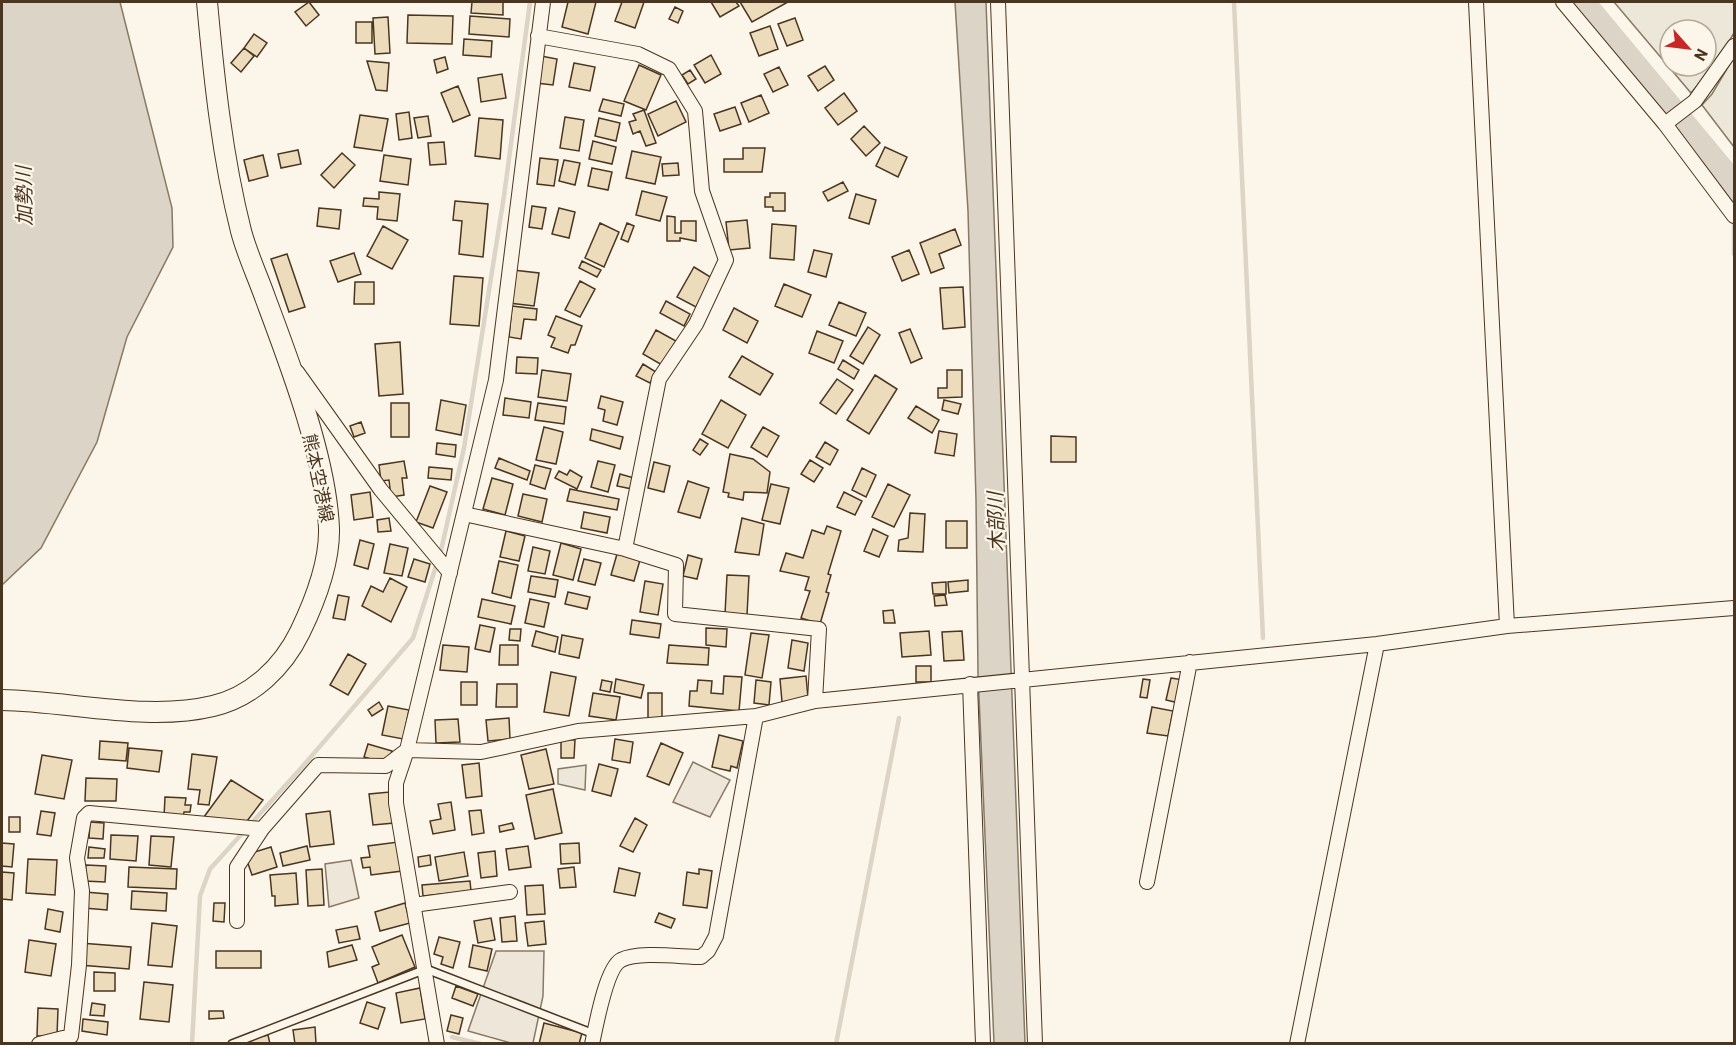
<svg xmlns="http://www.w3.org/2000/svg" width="1736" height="1045" font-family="Barlow,'Noto Sans JP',sans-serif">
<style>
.green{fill:#ede6d9;stroke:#887966;stroke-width:1.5}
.parking{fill:#ede7d9;stroke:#887966;stroke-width:1.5;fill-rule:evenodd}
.water{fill:#dcd4c6;stroke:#887966;stroke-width:1.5}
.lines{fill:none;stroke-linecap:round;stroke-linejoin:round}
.stream{stroke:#dcd4c6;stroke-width:4.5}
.river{stroke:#dcd4c6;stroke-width:27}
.building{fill:#ecdcbc;stroke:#4a3520;stroke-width:1.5}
.service-casing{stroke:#4a3520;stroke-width:10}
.minor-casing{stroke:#4a3520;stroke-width:16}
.secondary-casing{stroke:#4a3520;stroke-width:22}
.service{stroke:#fbf6e9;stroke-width:7}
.minor{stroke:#fbf6e9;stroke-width:14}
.secondary{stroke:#fbf6e9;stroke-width:20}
.labels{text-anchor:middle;stroke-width:4.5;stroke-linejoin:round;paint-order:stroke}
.street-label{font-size:18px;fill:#4a3520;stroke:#fbf6e9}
.water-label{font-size:20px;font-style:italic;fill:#4a3520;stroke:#fbf6e9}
</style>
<rect width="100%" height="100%" fill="#fbf6e9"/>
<!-- green -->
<path class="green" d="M693,762L730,780L710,817L673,802Z
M351,860L359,898L329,907L325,864Z
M496,951H544L543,996L533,1043H511L468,1031Z"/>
<!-- parking -->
<path class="parking" d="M1614,2H1734V33L1714,66L1691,93ZM1670,30H1706V66H1670Z
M1734,57V147L1702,105L1712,94Z
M586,765L585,790L558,784V769Z"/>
<!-- water -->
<path class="water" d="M2,2H120L172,208L173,247L127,337L97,442L41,548L2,585Z
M955,2H986L1025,1043H994L978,674L976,500L968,211Z"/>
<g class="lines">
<!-- stream -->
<path class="stream" d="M1234,2L1263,638
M1734,185V209
M1734,218V254
M440,555L464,448L504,196L530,2
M452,1037L481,1044
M192,1044L200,896L210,869L303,766L413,638L437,563
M836,1044L899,718"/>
<!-- river -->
<path class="river" d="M1581,2L1734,186"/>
</g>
<!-- building -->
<path class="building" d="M309,2L319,15L306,26L295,12Z
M472,2H503V15L471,13Z
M568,2H596L588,34L562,27Z
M622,2H644L635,28L615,21Z
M711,2H736L739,6L720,17Z
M740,2H788L752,22Z
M675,7L683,11L678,23L669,19Z
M408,15L453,16L452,44L407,43Z
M470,16L510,19L509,37L469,34Z
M388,17L390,53L375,54L373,18Z
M795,18L803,40L787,46L778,24Z
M356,22H372V43H356Z
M770,26L778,49L759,56L750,33Z
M254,34L267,43L257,57L244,48Z
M464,39L492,41L491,57L463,55Z
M244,48L254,56L241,72L231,63Z
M711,55L721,74L705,83L694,65Z
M541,56L557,59L553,85L536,83Z
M445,57L448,69L437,73L434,60Z
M367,61L389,63L387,91L376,90Z
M574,63L595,67L590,91L569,87Z
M639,65L661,75L646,110L624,101Z
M825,66L834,80L818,91L808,76Z
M779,67L788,85L773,92L764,74Z
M690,70L696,79L688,84L682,75Z
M502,74L506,98L481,102L478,78Z
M458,86L470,115L453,122L441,93Z
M844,93L857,111L838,125L825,108Z
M761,95L769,113L749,122L741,103Z
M603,99L624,104L621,116L599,111Z
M676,101L686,122L658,136L648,114Z
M735,107L741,124L720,131L714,114Z
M644,110L656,143L646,146L640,131L633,134L629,122L636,120L633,114Z
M409,112L412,138L399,140L396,114Z
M360,115L388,119L382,151L354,147Z
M428,116L431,136L418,138L414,118Z
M565,117L584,120L579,151L560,148Z
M479,118L503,120L500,159L475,156Z
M599,118L620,123L616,141L595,136Z
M864,126L880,143L866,156L851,139Z
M593,141L616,147L612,164L589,159Z
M444,142L446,164L430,165L428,143Z
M885,147L907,157L898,177L876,166Z
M743,148H765L762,172H724V159H743Z
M298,150L301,164L281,168L278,154Z
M632,151L661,157L655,184L626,178Z
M342,153L355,165L334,188L321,175Z
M263,155L268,176L249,181L244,160Z
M384,155L411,159L408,185L380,181Z
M540,158L558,160L554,186L537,184Z
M564,160L580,163L575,185L559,181Z
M678,163L679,175L663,176L662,164Z
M592,168L612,172L608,190L588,186Z
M843,182L848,191L828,201L823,192Z
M642,191L667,197L660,221L636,215Z
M379,192L400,194L397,221L377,219L378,207L363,206L364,198L379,199Z
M770,193H785V211H773V207H765V197H770Z
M856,194L876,200L869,224L849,218Z
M455,201L488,204L483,257L459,254L462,221L453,220Z
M532,206L546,208L542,229L529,227Z
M319,208L341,210L339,229L317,226Z
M559,208L575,212L569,238L552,234Z
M667,216L675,217V233H681V221H696V241L680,238V241H667Z
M747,220L750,248L729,250L726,222Z
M600,223L619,232L604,267L585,258Z
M627,223L634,226L628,242L621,239Z
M772,224L796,226L794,260L770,258Z
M383,226L408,240L392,269L367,256Z
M955,229L961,245L939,254L944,268L931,273L920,243Z
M814,250L832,254L826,277L808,272Z
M909,250L919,274L902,281L892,257Z
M354,253L361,274L338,282L330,261Z
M287,254L305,307L289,312L271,259Z
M582,261L601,270L597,277L579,268Z
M694,267L712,278L696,307L677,297Z
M513,270L539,273L534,306L509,303Z
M454,276L483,278L479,326L450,324Z
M580,281L595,289L580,317L565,310Z
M355,282H374V304H354Z
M784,284L811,295L802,317L775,306Z
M963,287L965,327L943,329L940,288Z
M666,301L690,314L684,326L660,313Z
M839,302L866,313L856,336L829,325Z
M512,306L537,309L536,320L524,319L521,339L509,337Z
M734,308L758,321L747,343L723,330Z
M556,316L582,326L575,345H571L568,353L551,347L555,338L548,335Z
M868,327L880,335L863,364L850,356Z
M910,329L922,358L911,363L899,333Z
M656,330L676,341L662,365L643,354Z
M817,331L843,341L834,363L809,353Z
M400,342L403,394L379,396L375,344Z
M742,356L773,374L760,395L729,377Z
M517,357L538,358L537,374L516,373Z
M843,360L859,370L854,379L838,369Z
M643,364L656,372L650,383L636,376Z
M542,370L571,374L567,401L538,397Z
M947,370H962V397L938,398V388H947Z
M875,375L897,389L869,434L847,420Z
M837,379L853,390L836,414L820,403Z
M601,396L623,402L617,425L603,421L605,410L598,408Z
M505,398L531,402L529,418L503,415Z
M441,400L466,405L461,435L436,430Z
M721,400L746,415L728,448L702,434Z
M944,400L961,404L958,414L942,410Z
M391,403H409V437H391Z
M538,403L566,407L564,424L535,420Z
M916,406L939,420L932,433L908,418Z
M361,422L365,433L354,437L350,426Z
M544,427L563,432L556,464L536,460Z
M763,427L779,436L767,457L751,447Z
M592,429L623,437L620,449L590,440Z
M939,431L957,434L954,456L935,453Z
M1051,436L1076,437V462H1051Z
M700,439L708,444L700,455L693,450Z
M825,442L838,450L830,465L816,457Z
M437,443L456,445L455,457L436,454Z
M730,454L753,459L770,472L767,493L744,492L743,500L728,497L729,493L723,492Z
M499,458L530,471L527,480L495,468Z
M810,460L823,468L814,482L801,474Z
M404,461L407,478H402L404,495L391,497L389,480L381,481L379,465Z
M598,461L615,465L608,492L591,487Z
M654,462L670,466L664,492L648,488Z
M535,465L551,469L545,489L530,484Z
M429,467L452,469L451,480L428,478Z
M862,468L876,475L866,497L852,490Z
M570,470L582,477L577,489L555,478L559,471L567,475Z
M620,474L634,478L632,489L617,486Z
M492,478L513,484L505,515L483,509Z
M688,481L709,488L700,518L678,512Z
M771,484L789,488L780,524L762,520Z
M888,484L910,495L894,527L872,517Z
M430,486L447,492L433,528L416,522Z
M570,489L619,499L617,510L567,501Z
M370,492L373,517L354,520L351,495Z
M844,492L862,501L855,515L837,507Z
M523,494L547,499L542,522L518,516Z
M584,512L610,517L607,533L581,528Z
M910,513L925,514L923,552L898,551L899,540L908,538Z
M389,518L391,531L378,532L377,520Z
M742,518L764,524L759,555L735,552Z
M946,521H967V548H946Z
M827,526L841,531L828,574L831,575L826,592L829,593L820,624L801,618L810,591L805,590L809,577L780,571L786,553L803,558L812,530L824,534Z
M873,529L888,536L879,557L864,551Z
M506,531L525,536L519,561L500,557Z
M360,540L374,544L368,569L354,565Z
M561,543L581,549L573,580L553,575Z
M390,544L408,548L402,576L384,573Z
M533,547L550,551L545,574L528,571Z
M617,554L640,560L634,581L611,575Z
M688,555L702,559L697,579L683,576Z
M414,559L430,564L425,582L408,577Z
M584,559L601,563L595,585L578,581Z
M499,561L518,565L511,598L492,593Z
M727,575L749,576L747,615L725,614Z
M531,576L558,580L555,597L528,592Z
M390,578L407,587L391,622L362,606L371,586L383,592Z
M968,580V591L949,593L948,582Z
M645,581L663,584L658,615L640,612Z
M946,582V594H933L932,583Z
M568,592L590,597L587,609L565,604Z
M338,595L349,597L345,620L333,618Z
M945,595L947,605L935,606L934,596Z
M482,599L515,606L511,624L478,617Z
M530,599L549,603L544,627L525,623Z
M893,610L895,623H884L883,611Z
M632,620L661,624L659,638L630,634Z
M480,625L495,628L490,652L475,649Z
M706,628L727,629L726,647L706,645Z
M510,629H521L520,641L509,640Z
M536,631L558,637L555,652L532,646Z
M929,631L931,655L902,657L900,633Z
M962,631L964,660L944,661L942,632Z
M751,633L769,635L762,678L745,675Z
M562,635L583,639L579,658L559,654Z
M792,640L808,643L804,671L788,668Z
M443,645L469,647L467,672L440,670Z
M500,645H518V665H499Z
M669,645L709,648L708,665L667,663Z
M348,654L366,664L348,695L330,685Z
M916,666H931V682H916Z
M551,672L576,677L569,716L544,712Z
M724,676L742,677L739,711L689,706L690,691H697L698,680L712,681L711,693L723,694Z
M806,676L808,698L782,702L780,679Z
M1171,678L1184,680L1179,703L1166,700Z
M616,679L644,685L641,698L614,692Z
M1143,679L1150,680L1147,698L1140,697Z
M602,680L612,682L610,692L600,690Z
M756,680L771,682L769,705L754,703Z
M461,682H477V705H461Z
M497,684H517V707H496Z
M593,693L620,697L616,720L589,716Z
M648,693H662V718H648Z
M379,702L383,709L372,716L368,710Z
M388,706L409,710L403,739L382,735Z
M1152,707L1173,711L1168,736L1147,733Z
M509,718L510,739L488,741L486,720Z
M458,719L460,742L436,743L435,720Z
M719,735L743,741L737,768L731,766L730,771L712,767Z
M561,739L575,740L574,758H561Z
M615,739L633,742L630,763L612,760Z
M100,741L128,743L126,761L99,759Z
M661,743L683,753L669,785L647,776Z
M368,744L392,751L388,764L364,757Z
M129,748L162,751L159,772L127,768Z
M546,749L554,784L529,789L521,755Z
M192,754L217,757L209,805L198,804L200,790L188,789Z
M42,755L72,760L64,799L35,794Z
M479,763L482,796L466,798L462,765Z
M599,764L618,769L611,796L592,791Z
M86,778L117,779L116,801H85Z
M231,780L263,800L244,825L201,821Z
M553,789L562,833L535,839L526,795Z
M390,792L394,823L373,825L369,794Z
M165,797L186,798L185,805H191L190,812H184L183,818L164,817Z
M451,802L455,830L433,834L430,821L441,819L438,804Z
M481,810L484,833L472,835L469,811Z
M41,811L55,813L51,836L37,834Z
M330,811L334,844L310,847L306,814Z
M9,817H20V832H9Z
M635,818L647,825L633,852L620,846Z
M90,822L104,823L103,839L89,838Z
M512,823L514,829L500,832L499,826Z
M111,835L138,836L136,861L110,859Z
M151,836L174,837L171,867L149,865Z
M398,842L402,871L371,875L370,867L363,868L361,858L370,857L368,846Z
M2,843L14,844L12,867L2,866Z
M579,843L580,863L561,864L560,844Z
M307,846L310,860L283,866L280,853Z
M528,846L531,867L509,870L506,849Z
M89,847L105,849L104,858H88Z
M271,847L277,867L252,875L245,855Z
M495,851L497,876L481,878L478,853Z
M464,852L468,876L439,881L435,857Z
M430,855L431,865L419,867L418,857Z
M28,859L57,860L55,895L26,893Z
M86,865L106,866L105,882L84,881Z
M129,867L177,869L176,889L128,887Z
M574,867L576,887L560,888L558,869Z
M619,868L640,873L635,896L614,892Z
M322,869L324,905L308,906L306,870Z
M699,869L712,871L707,908L683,905L687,872L699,874Z
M2,872L14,873L12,900L2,899Z
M296,873L298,904L275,906V896H272L270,875Z
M470,881L471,891L423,896L422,885Z
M543,885L545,914L527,915L525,886Z
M132,891L167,893L166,911L131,909Z
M85,892L108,894L107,910L84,908Z
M214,903H225L224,922L213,921Z
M405,903L410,923L380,931L375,912Z
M48,909L63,912L60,932L45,929Z
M659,913L675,919L671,928L655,922Z
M515,916L517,941L502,942L500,918Z
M491,918L495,940L478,943L474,921Z
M544,921L546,944L528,946L525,923Z
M152,923L177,926L172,967L148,965Z
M357,926L360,939L339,943L336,930Z
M402,935L415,967L378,983L372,967L379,964L372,947Z
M439,937L460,942L453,968L441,964L443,957L434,954Z
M29,940L56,944L51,976L25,972Z
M80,943L131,947L129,969L79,965Z
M352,945L357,960L329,967L327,952Z
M473,945L492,949L487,971L469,967Z
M216,951H261V968H216Z
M94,972L115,973V991H94Z
M144,982L173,985L169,1022L140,1019Z
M456,986L478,994L473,1006L452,998Z
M420,988L425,1019L401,1023L396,993Z
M367,1002L385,1008L378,1029L360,1023Z
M92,1003L105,1005L104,1016L90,1015Z
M38,1008L58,1009L57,1036H37Z
M209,1011H223L224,1018L209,1019Z
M451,1015L463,1018L459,1034L447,1031Z
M83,1019L108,1022L107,1035L82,1031Z
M544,1023L582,1033L579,1044H539Z
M315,1027L316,1044H295L293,1030Z
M268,1035L270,1044H251L250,1039Z"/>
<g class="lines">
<!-- service casing -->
<g class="service-casing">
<path id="service" d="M232,1044L426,969L594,1034"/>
</g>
<!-- minor casing -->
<g class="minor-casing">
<path id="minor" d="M998,2L1035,1044
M1476,2L1507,626
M1563,2L1665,124L1734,216
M538,36L638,54L669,69L695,111L702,191L726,260L696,324L659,379L625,549
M1665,124L1695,101L1734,46
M297,372L381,490L450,573
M464,514L625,549L676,565L675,614L819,629L815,701
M970,684L983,1044
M1147,882L1190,662
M413,905L510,892
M237,921V867L262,829
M39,1044L71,1036L79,965L82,891L77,858L84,818L89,813L262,829L318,765L386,766L407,750L481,752L578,731L756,716L815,701L1377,644L1507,626L1734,608
M437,1044L396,803V783L407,750L496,380L543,2
M592,1044C596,1026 606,968 621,960C639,951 681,957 701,957L708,951L716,936L756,716
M1297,1044L1377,644"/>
</g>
<!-- secondary casing -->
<g class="secondary-casing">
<path id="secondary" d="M2,700C69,701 147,722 213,706C252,697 283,667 300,632C315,601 330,563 329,528C326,458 291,367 266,300C258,277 247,254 241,231C222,156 214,78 207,2"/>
</g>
<!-- service -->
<use href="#service" class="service"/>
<!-- minor -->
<use href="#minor" class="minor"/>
<!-- secondary -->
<use href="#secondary" class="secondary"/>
</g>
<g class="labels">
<!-- street labels -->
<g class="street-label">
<text transform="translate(318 478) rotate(78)" y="6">熊本空港線</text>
</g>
<!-- water labels -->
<g class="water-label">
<text transform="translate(24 196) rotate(-91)" y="7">加勢川</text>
<text transform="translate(996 522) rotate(-92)" y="7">木部川</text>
</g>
</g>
<!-- border -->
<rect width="1736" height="1045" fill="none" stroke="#4a3520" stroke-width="6"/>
<!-- north arrow -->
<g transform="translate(1688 48) rotate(118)"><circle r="28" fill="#fbf6e9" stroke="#b4a999" stroke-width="1.5"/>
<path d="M0-4.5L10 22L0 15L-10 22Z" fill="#c62828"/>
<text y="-9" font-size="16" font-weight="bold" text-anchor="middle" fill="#4a3520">N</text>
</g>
</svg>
